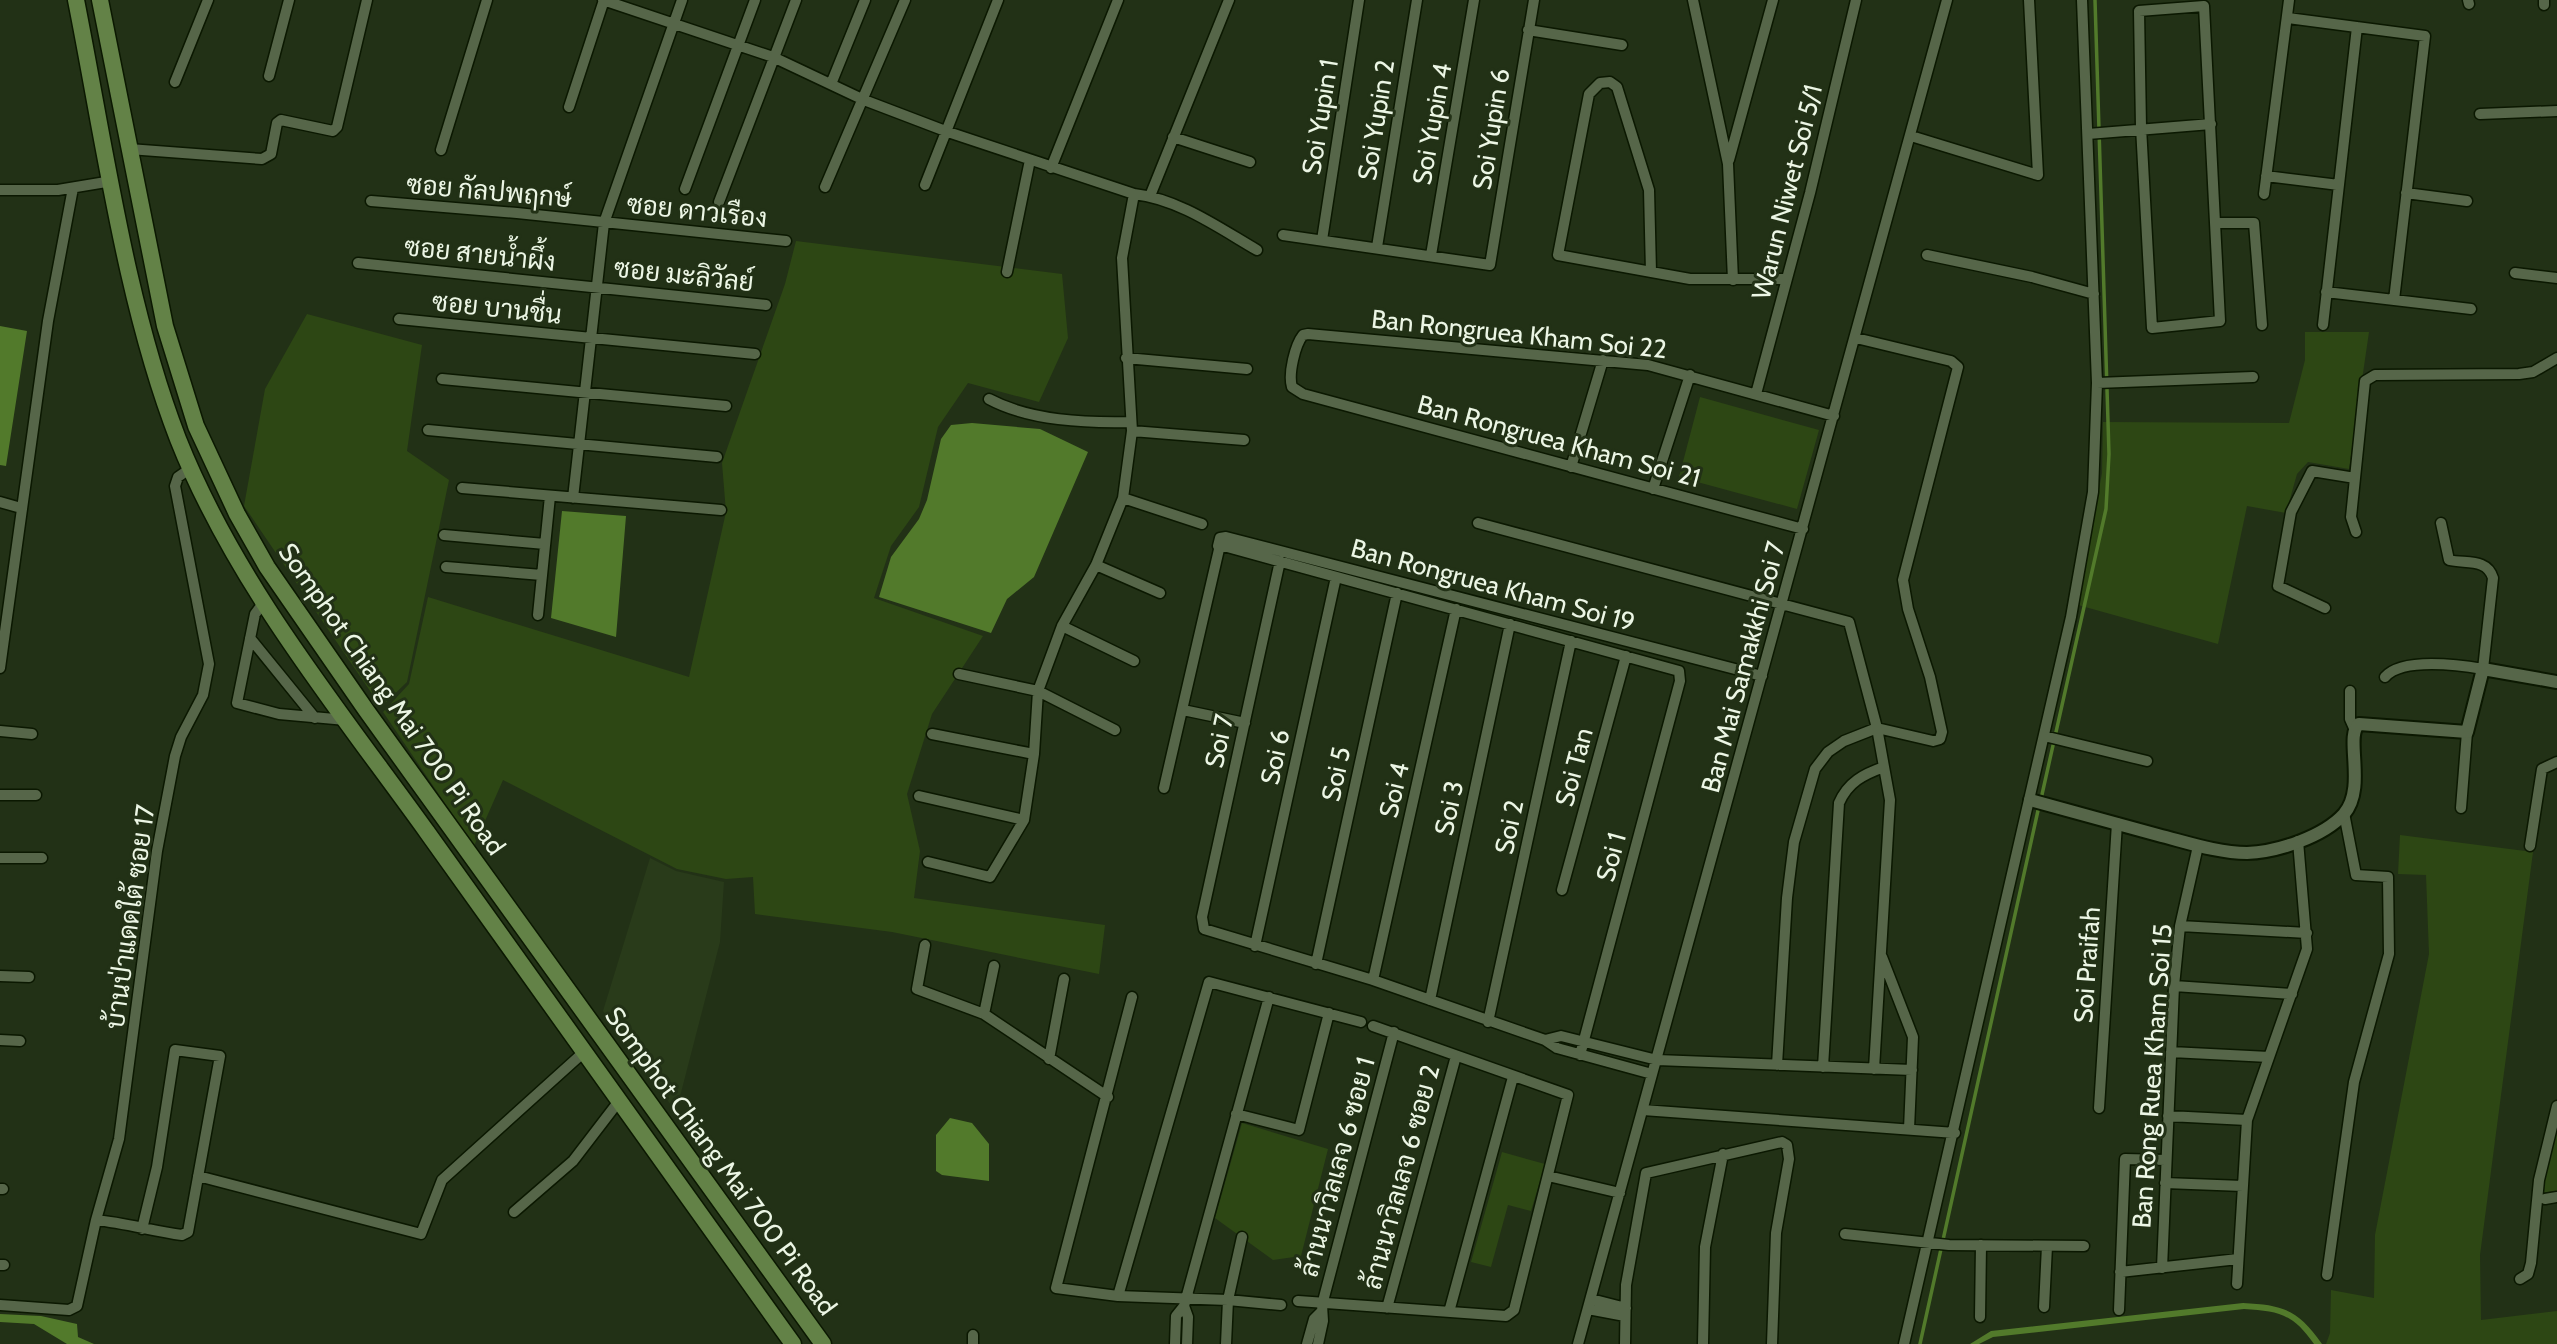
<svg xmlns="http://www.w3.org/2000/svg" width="2557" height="1344" font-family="Cabin,Sarabun,sans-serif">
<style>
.built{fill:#293b1a}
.green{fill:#2d4714}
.water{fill:#527a2b}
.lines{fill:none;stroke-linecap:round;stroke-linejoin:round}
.stream{stroke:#527a2b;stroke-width:3.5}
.minor-casing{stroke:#0b1801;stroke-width:13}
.tertiary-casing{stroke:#0b1801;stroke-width:16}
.primary-casing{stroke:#0b1801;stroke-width:19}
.minor{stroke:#566649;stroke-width:10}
.tertiary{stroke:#566649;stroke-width:12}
.primary{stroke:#638247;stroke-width:16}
.labels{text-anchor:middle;stroke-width:6;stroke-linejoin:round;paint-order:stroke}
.street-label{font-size:26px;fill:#ecf6e5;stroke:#223116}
</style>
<rect width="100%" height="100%" fill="#223116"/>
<!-- built -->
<path class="built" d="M650,858L676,871L724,882L720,942L676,1112L603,1011Z"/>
<!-- green -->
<path class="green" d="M796,241L1062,274L1068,338L1039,402L968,383L938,427L919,507L891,546L874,598L983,636L932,714L907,794L920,851L914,898L1105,925L1099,974L892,932L755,914L753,877L726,879L677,869L503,780L474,846L383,712L409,684L428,597L689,677L726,512L722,463L785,284Z
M307,314L422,345L407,451L449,480L407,682L381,707L244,506L265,389Z
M2305,332H2369L2349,469L2308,462L2297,474L2286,513L2247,506L2218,644L2078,605L2102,473L2103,422L2289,423L2305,360Z
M1700,397L1819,430L1797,509L1679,477Z
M2400,835L2533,852L2480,1255L2481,1320L2557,1311V1344H2326L2330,1333L2331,1290L2374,1298L2375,1235L2429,954L2426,875L2398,874Z
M1242,1123L1328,1149L1301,1256L1273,1260L1215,1218Z
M2557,1126V1191L2542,1193Z
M1502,1152L1545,1164L1531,1211L1508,1205L1491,1267L1471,1262Z"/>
<!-- water -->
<path class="water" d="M0,326L27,331L6,466L0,465Z
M972,423L1040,429L1088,452L1034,577L1007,599L991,633L879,597L891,557L919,519L927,500L941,439L951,425Z
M562,511L626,516L616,637L551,618Z
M950,1118L972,1123L989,1144V1181L942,1175L936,1171V1135Z
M2243,1303C2284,1305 2298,1310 2322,1344H2314C2293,1314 2279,1311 2244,1309L1993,1337L1979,1344H1970L1991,1331Z
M0,1314L41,1316L77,1324L78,1337L94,1344H67L34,1324L0,1322Z"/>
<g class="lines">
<!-- stream -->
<path class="stream" d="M2041,799L2106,509L2109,454L2095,0
M1920,1344L2039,806"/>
<!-- minor casing -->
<g class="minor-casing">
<path id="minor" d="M603,0L773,57L864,100L948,132L1134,194C1179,199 1219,228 1257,250
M1693,0L1728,164L1733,280
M2468,0L2469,4
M2544,0V5
M2204,6L2220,321L2152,328L2141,127L2139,11Z
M2288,18L2425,36L2394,300
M1528,30L1622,45
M269,76L289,0
M175,82L208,0
M831,84L865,0
M569,107L604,0
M2480,114L2557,111
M2088,134L2211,124
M1911,136L2038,175L2029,0
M1173,137L1250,162
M129,149L262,159L271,154L277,123L281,120L333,131L337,127L367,0
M441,150L487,0
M1729,160L1773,0
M1051,168L1118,0
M2266,176L2339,185
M925,185L998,0
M825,187L905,0
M685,189L755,0
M0,190H58L112,181
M2406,193L2467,201
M2264,194L2289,0
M1150,196L1229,0
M371,201L517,213L786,241
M719,202L796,0
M2216,223H2254L2262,325
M1283,235L1490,265L1534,0
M1322,240L1359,0
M1377,247L1417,0
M1431,255L1474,0
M1927,255L2032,277L2094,294
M358,263L766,305
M1007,272L1030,160
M1651,272L1649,190L1617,87L1610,82L1600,83L1589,94L1558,255L1690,279H1786
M2515,273L2557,278
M2326,292L2471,309
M399,319L755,354
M2323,325L2357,27
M1126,358L1247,369
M442,379L726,406
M2097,383L2253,377
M1756,394L1810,193L1856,0
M989,399C1030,421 1086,423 1131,422
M428,430L717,457
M1132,431L1244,440
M1571,467L1603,360
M2355,478L2351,517L2356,532
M462,488L721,510
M1653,489L1690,375
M573,498L604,223L682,0
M1123,498L1202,524
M0,502L21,508
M1478,523L1849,622L1877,728L1890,800L1874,1069
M1803,529L1303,394L1292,387C1288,374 1295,345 1303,335L1308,334L1648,365L1834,416
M444,535L545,544
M1218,546L1220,538L1226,537L1762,676
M1280,561L1202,917L1204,929L1373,980L1545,1040L1557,1048L1652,1074
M1096,565L1160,593
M446,567L542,575
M264,602L255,614L237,703L279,714L346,720
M2325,608L2278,586L2291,512L2312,471L2355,478L2365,381L2375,375L2519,374L2533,372L2557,358
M538,615L550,496
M1062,626L1134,661
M250,638L315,718
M0,668L48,321L73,188
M959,674L1038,691L1115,730
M2385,677C2402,657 2460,665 2483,669L2493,578C2487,558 2466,564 2449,560L2441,523
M2350,691V719L2354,728
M1183,710L1245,723
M0,731L32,734
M932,734L1034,754
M2044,736L2147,761
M1164,788L1220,545L1679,671L1680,681L1580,1055
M0,795H36
M919,796L1024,820
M2461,808L2467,732
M2530,846L2542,769L2557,762
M0,858H42
M928,862L990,877L1024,820L1034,754L1038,691L1062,626L1096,565L1123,498L1132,431L1122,258L1134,194
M1562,890L1626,656
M2180,926L2307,933
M925,945L917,989L984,1014L1108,1097
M1255,946L1336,577
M1882,957L1913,1037L1909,1129
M1316,964L1397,593
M0,976L29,977
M1373,980L1456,609
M2174,986L2292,994
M1132,997L1056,1288L1118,1296L1228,1300L1281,1305
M1430,1000L1510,624
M984,1014L994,966
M1488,1022L1571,641
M0,1040L20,1041
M1545,1040L1561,1036L1657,1060L1912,1070
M2171,1052L2269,1057
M1049,1059L1064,979
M1777,1065L1787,898L1794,842L1815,769L1828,752L1844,741L1877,728L1933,741L1940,739L1942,732L1930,677L1908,609L1903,580L1958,367L1951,361L1856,338
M1823,1067L1839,803C1848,782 1864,774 1884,767
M2099,1108L2117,823
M1643,1110L1955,1133
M1236,1114L1299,1130L1329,1013
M2168,1116L2247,1120
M198,1176L421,1234L442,1180L584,1052
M1548,1176L1620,1193
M2165,1183L2243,1186
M0,1189H3
M2545,1199L2557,1197
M514,1212L573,1161L619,1101
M96,1220C125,1223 153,1231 182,1235L188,1232L220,1056L175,1050L157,1167L142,1229
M1845,1234L1949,1245L2084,1246
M0,1265H4
M2162,1268L2174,986L2180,926L2198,846
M2120,1272L2238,1259
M2327,1275L2354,1082L2389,954L2388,877L2356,875L2344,813
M2520,1279L2528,1274L2531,1263L2539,1180L2557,1106
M2237,1284L2247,1120L2307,949L2298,841
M1118,1296L1209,982L1361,1022
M1591,1299L1626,1308
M1298,1301L1506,1316L1514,1310L1568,1095L1373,1026
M0,1305L69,1310L77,1306L96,1220L119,1139L157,851L175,756L181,737L203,695L209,664L175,486L178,477L191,468
M1184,1306L1188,1317L1187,1344
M2044,1307L2047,1246
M1387,1308L1456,1056
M1588,1309L1625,1316
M2119,1310L2125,1159L2166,1160
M1449,1312L1513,1077
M1980,1317L1981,1245
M973,1335V1344
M1175,1344L1176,1316L1184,1306L1269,997
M1226,1344L1228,1300L1242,1237
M1307,1344L1314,1319L1320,1313
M1318,1344L1323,1321L1322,1305L1394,1032
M1578,1344L1947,0
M1625,1344L1626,1285L1646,1173L1782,1142L1787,1145L1789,1159L1776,1233L1772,1344
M1703,1344L1705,1247L1723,1154
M1904,1344L2071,617L2093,492L2097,383L2082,0"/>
</g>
<!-- tertiary casing -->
<g class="tertiary-casing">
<path id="tertiary" d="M2030,800C2073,812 2115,823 2158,835C2186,842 2218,853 2247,853C2277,852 2323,837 2344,814C2367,787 2344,736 2359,724L2467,732L2483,669L2557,682"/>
</g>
<!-- primary casing -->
<g class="primary-casing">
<path id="primary" d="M76,0C104,141 126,305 178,439C235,583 337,707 427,832C549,1003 671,1174 793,1344
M100,0L165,326L196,426L237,514L267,567L366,710L823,1344"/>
</g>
<!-- minor -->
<use href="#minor" class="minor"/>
<!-- tertiary -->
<use href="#tertiary" class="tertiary"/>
<!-- primary -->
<use href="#primary" class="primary"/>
</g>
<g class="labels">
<!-- street labels -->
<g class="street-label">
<text transform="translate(1320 117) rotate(-81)" y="9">Soi Yupin 1</text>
<text transform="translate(1376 120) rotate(-81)" y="9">Soi Yupin 2</text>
<text transform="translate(1432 124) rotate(-80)" y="9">Soi Yupin 4</text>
<text transform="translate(1491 129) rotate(-81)" y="9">Soi Yupin 6</text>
<text transform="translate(489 191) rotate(5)" y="9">ซอย กัลปพฤกษ์</text>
<text transform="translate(1787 192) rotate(-76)" y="9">Warun Niwet Soi 5/1</text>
<text transform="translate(697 211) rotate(6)" y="9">ซอย ดาวเรือง</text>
<text transform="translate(480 254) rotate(6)" y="9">ซอย สายน้ำผึ้ง</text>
<text transform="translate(684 275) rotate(6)" y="9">ซอย มะลิวัลย์</text>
<text transform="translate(497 308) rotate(6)" y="9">ซอย บานชื่น</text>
<text transform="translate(1519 334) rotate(6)" y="9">Ban Rongruea Kham Soi 22</text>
<text transform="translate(1559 441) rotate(15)" y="9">Ban Rongruea Kham Soi 21</text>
<text transform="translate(1493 585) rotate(15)" y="9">Ban Rongruea Kham Soi 19</text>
<text transform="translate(1743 667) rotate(-75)" y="9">Ban Mai Samakkhi Soi 7</text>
<text transform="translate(392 699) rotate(55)" y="9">Somphot Chiang Mai 700 Pi Road</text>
<text transform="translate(1219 741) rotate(-78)" y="9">Soi 7</text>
<text transform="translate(1275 757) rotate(-78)" y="9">Soi 6</text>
<text transform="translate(1574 767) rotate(-75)" y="9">Soi Tan</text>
<text transform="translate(1336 774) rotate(-78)" y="9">Soi 5</text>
<text transform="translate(1394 790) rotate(-77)" y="9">Soi 4</text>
<text transform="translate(1449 808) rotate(-78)" y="9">Soi 3</text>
<text transform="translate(1509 827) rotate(-78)" y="9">Soi 2</text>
<text transform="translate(1611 857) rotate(-75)" y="9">Soi 1</text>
<text transform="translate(130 917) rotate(-82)" y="9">บ้านป่าแดดใต้ ซอย 17</text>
<text transform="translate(2087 965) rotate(-86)" y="9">Soi Praifah</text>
<text transform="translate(2152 1076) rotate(-86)" y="9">Ban Rong Ruea Kham Soi 15</text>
<text transform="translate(721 1161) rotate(54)" y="9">Somphot Chiang Mai 700 Pi Road</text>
<text transform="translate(1337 1167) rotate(-75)" y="9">ล้านนาวิลเลจ 6 ซอย 1</text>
<text transform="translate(1401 1177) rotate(-75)" y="9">ล้านนาวิลเลจ 6 ซอย 2</text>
</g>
</g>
</svg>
